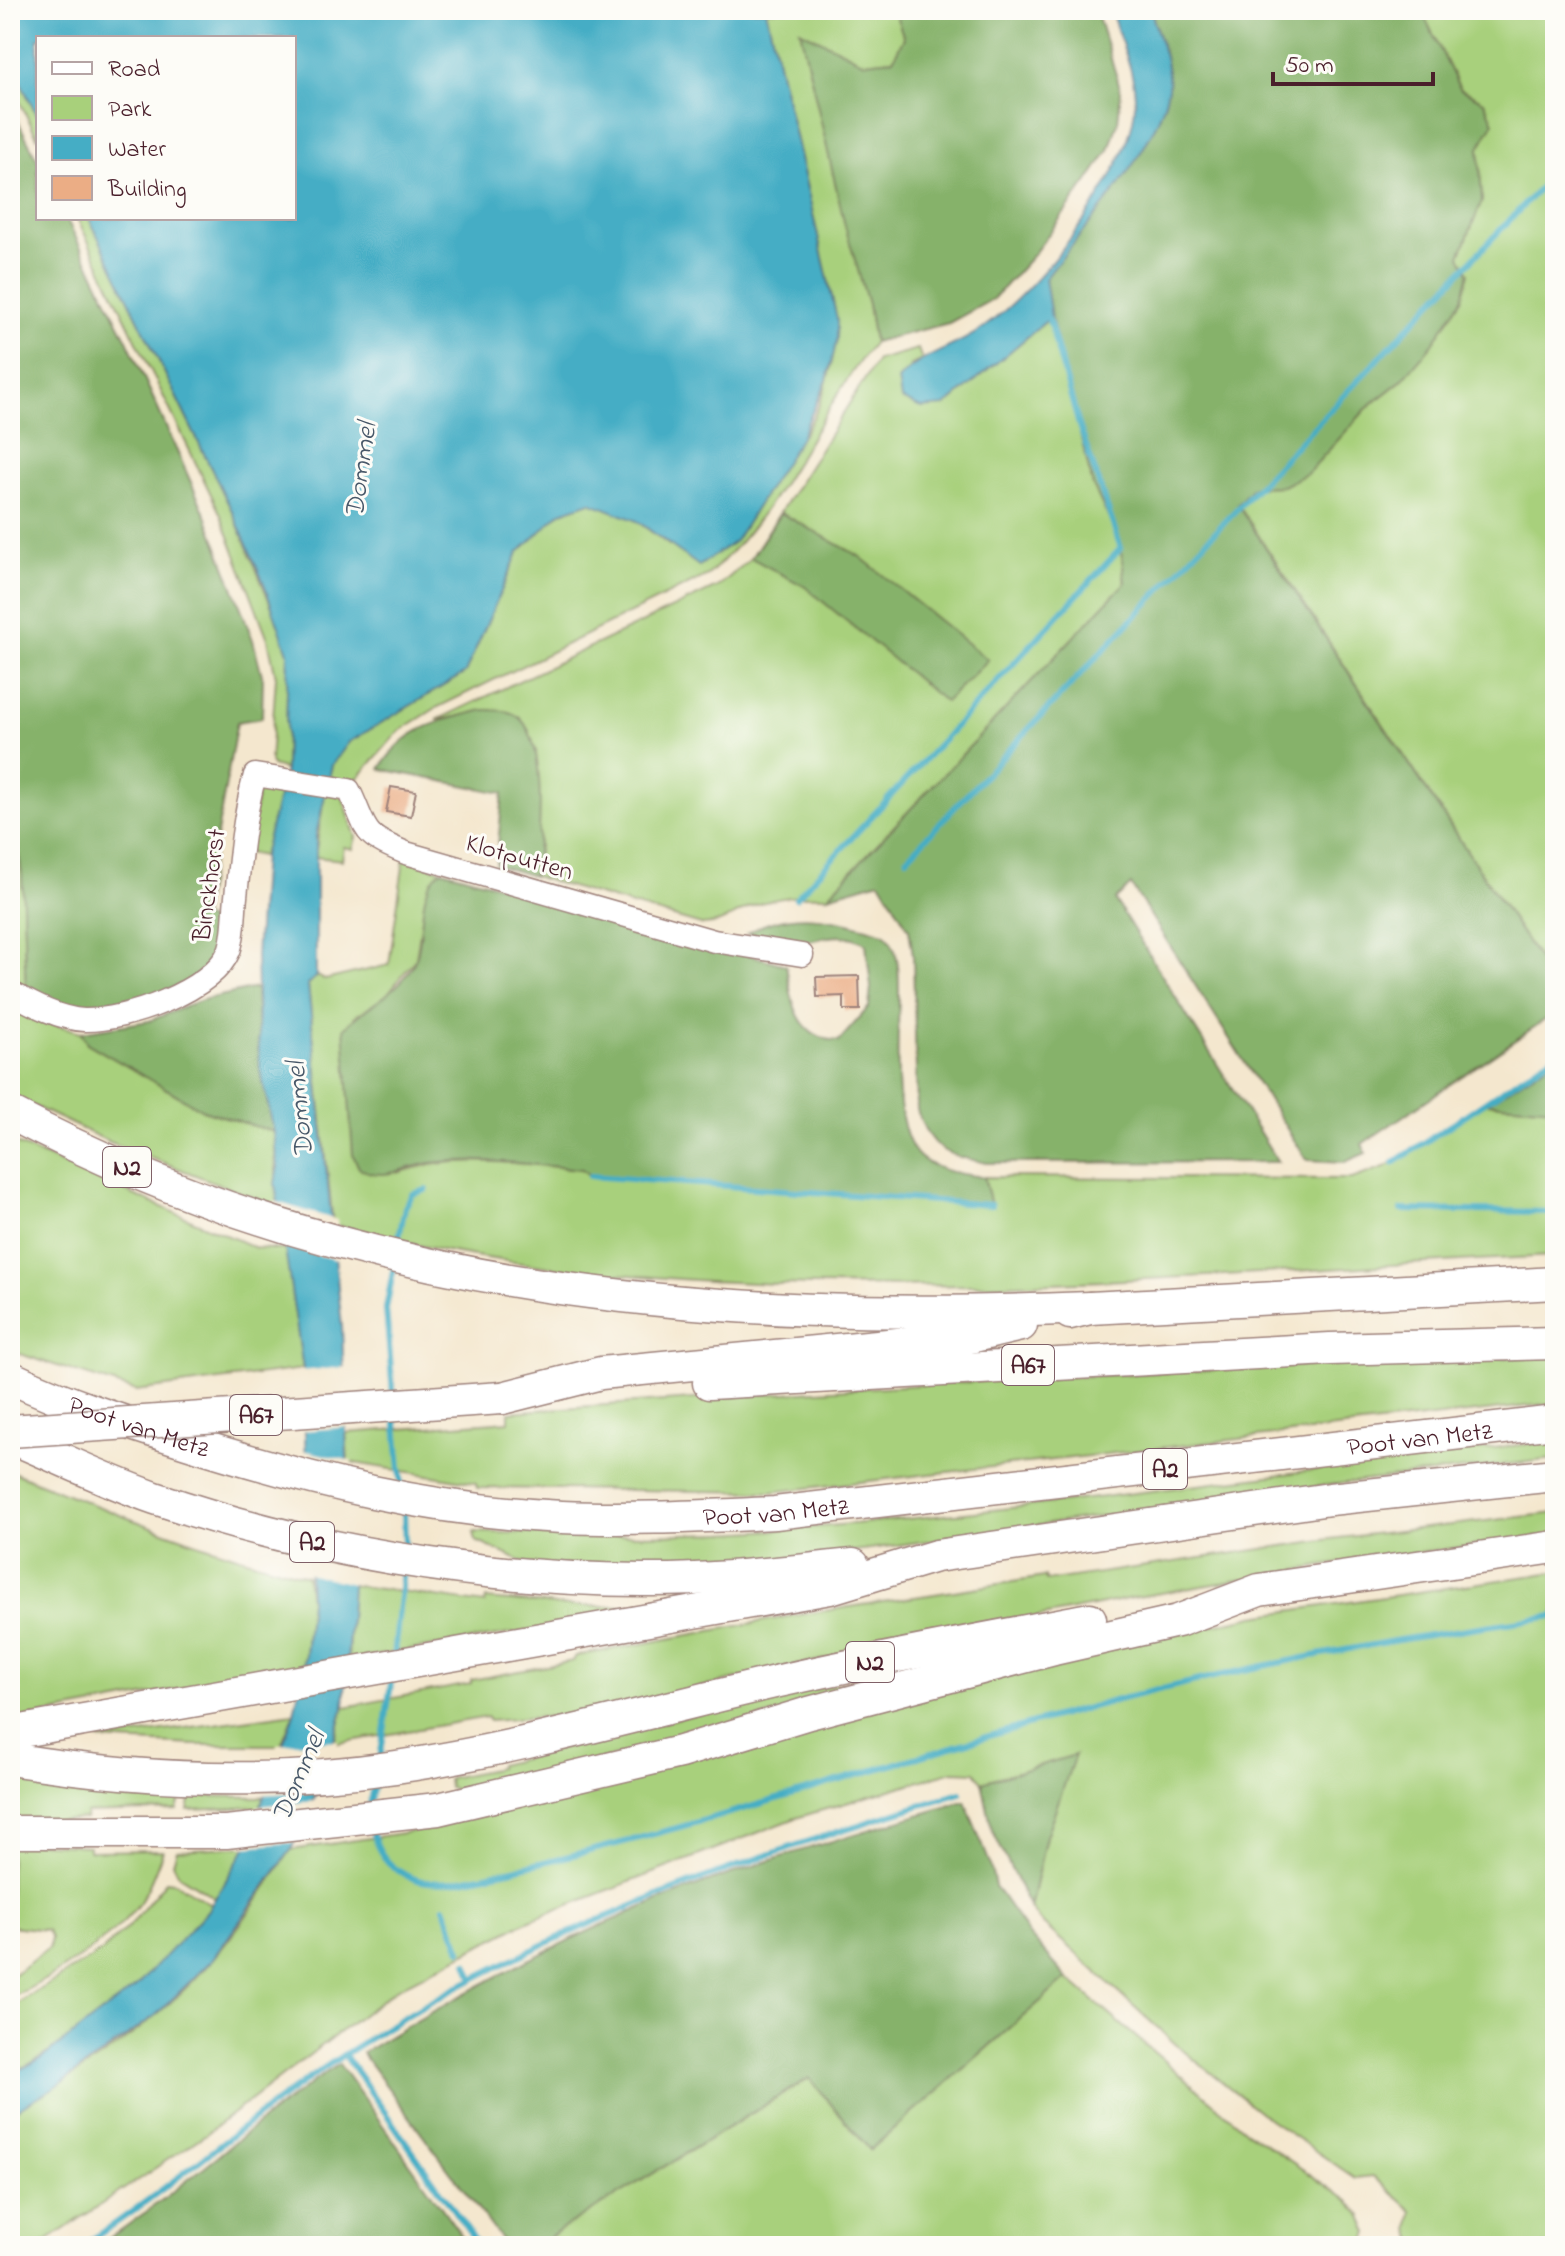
<svg xmlns="http://www.w3.org/2000/svg" width="1565" height="2256" font-family="'Indie Flower',sans-serif">
<style>
.green{fill:#a8d07b;stroke:#797853;stroke-width:2}
.forest{fill:#86b26b;stroke:#68684b;stroke-width:2}
.water{fill:#45adc5;stroke:#486678;stroke-width:2}
.pier{fill:#f4e7ce}
.lines{fill:none;stroke-linecap:round;stroke-linejoin:round}
.stream{stroke:#45adc5;stroke-width:6}
.building{fill:#ebad85}
.minor-casing{stroke:#9f837c;stroke-width:25}
.highway-casing{stroke:#9f837c;stroke-width:35}
.minor{stroke:#fff;stroke-width:22}
.highway{stroke:#fff;stroke-width:32}
.highway-bridge-casing{stroke:#9f837c;stroke-width:35;stroke-linecap:butt}
.highway-bridge{stroke:#fff;stroke-width:32}
.labels{text-anchor:middle;stroke-width:6;stroke-linejoin:round;paint-order:stroke}
.shield{fill:#fdfcf7;stroke:#806168;stroke-width:2}
.shield-label{font-size:24px;font-weight:bold;fill:#4a1f2b}
.street-label{font-size:26px;fill:#4a1f2b;stroke:#fdfcf7}
.water-label{font-size:28px;font-style:italic;fill:#485869;stroke:#fdfcf7}
</style>
<rect width="100%" height="100%" fill="#fdfcf7"/>
<filter id="ink" filterUnits="userSpaceOnUse"><feTurbulence type="fractalNoise" baseFrequency=".0125" numOctaves="2"/><feDisplacementMap in="SourceGraphic" scale="16" xChannelSelector="R" yChannelSelector="G"/><feConvolveMatrix kernelMatrix="1 2 1 2 8 2 1 2 1" color-interpolation-filters="sRGB"/></filter>
<filter id="wash" filterUnits="userSpaceOnUse"><feTurbulence type="fractalNoise" baseFrequency=".006" numOctaves="4" result="noise"/><feDisplacementMap in="SourceGraphic" scale="32" xChannelSelector="R" yChannelSelector="G"/><feGaussianBlur stdDeviation="1.8" result="paint"/><feColorMatrix in="noise" values="0 0 0 0 0 0 0 0 0 0 0 0 0 0 0 0 0 1.4 0 .05"/><feComposite in="paint" operator="in"/></filter>
<g filter="url(#wash)">
<rect width="100%" height="100%" fill="#f4e7ce"/>
<!-- green -->
<path class="green" d="M766,10H894L905,38L893,59L864,62L801,31L868,304L874,342C816,416 780,512 708,575L436,708L398,732L358,778L350,781L327,777L337,753L349,742L465,673L518,552L561,512L590,502L612,508L637,521L670,546C711,512 762,478 798,440C822,415 837,353 837,319Z
M1421,10H1555V984L1237,503L1253,487L1283,486L1369,406L1402,380L1482,201L1479,148L1484,101L1460,89Z
M10,61L38,117V139L10,82Z
M77,218H89L233,513L281,629L288,653L285,770L272,766L270,761L276,677L268,639L220,513Z
M1051,317L1093,486L1120,541L1125,583L828,896C803,895 778,896 753,906C735,913 721,926 701,925L533,876L539,847L536,750L498,710L437,720L719,586L751,558L877,360L918,349L922,360L911,365L945,406Z
M265,785L283,787L263,856L247,853L258,791Z
M325,790L343,798L356,837L353,849L344,847L342,860L315,857Z
M10,801L22,874L26,995L10,984Z
M404,859L442,870L425,900L416,958L384,998L354,1017L397,1173C457,1153 519,1164 582,1169L590,1176L990,1205L984,1177L1352,1179L1387,1166L1487,1103L1555,1108V1256C1273,1270 993,1297 710,1281C583,1273 456,1260 333,1224L308,985L316,976L325,980L389,965Z
M10,1006L26,1016L81,1032L87,1043L203,1110L274,1132L278,1207L110,1142L10,1095Z
M10,1141L256,1248L286,1250L303,1369L136,1391L10,1351Z
M1555,1356V1403L772,1492L477,1488L476,1483L348,1462L346,1433L509,1421V1412C857,1386 1206,1368 1555,1356Z
M1555,1441V1459L1328,1485L776,1562L661,1569L527,1564L476,1541L474,1532C574,1535 675,1537 776,1530C1036,1512 1295,1469 1555,1441Z
M10,1471C108,1511 205,1550 307,1576L310,1600L304,1666L10,1721Z
M1555,1513V1535L1334,1564L1143,1596L802,1664L586,1714L489,1721L487,1717L334,1744L344,1707L471,1684V1680L573,1661L576,1656L791,1616L1045,1577L1046,1581L1330,1539Z
M1555,1572V2246H1416L1410,2229L1412,2211L1373,2176L1355,2178L1269,2119L1181,2049L1039,1920L1030,1908L1046,1836L1074,1756L982,1782L975,1772L953,1771L796,1818L525,1922L396,1989L206,2134L39,2246H10V2113C83,2072 158,2023 213,1959C242,1925 266,1887 291,1850L442,1827V1823L1074,1656L1254,1616Z
M352,1585L485,1604L486,1599L568,1606H682L348,1660Z
M1094,1630L471,1794L449,1788L448,1778L499,1768V1765L683,1717Z
M294,1713L281,1745H194L98,1740Z
M10,1775L91,1788L181,1796L177,1810L86,1813L85,1819L10,1824Z
M191,1796L264,1797L260,1807L188,1810Z
M10,1841L89,1846V1851L163,1850C157,1867 150,1887 140,1902C114,1939 51,1979 10,1998V1977L49,1948L51,1938L47,1930L10,1926Z
M247,1846L216,1898L179,1875L173,1863L177,1850Z
M166,1881L174,1882L212,1905C167,1971 80,2038 10,2075V2008L102,1951L133,1922Z
M1067,1978L1245,2130L1349,2201L1361,2214L1369,2232L1364,2246H534L810,2078L870,2150Z"/>
<!-- forest -->
<path class="forest" d="M894,10H1096L1121,91L1118,122L1109,150L1089,180L1032,256L993,299L949,323L874,342L868,304L845,226L800,30L864,62L893,59L904,38Z
M1151,10H1421L1460,89L1484,101L1494,122L1479,148L1482,201L1460,256L1469,273L1462,299L1432,345L1402,380L1369,406L1308,473L1283,486L1253,487L1237,504L1555,984V1013L1362,1144L1366,1153L1345,1162L1307,1160L1131,885L1115,900L1278,1162L987,1163C947,1155 931,1153 917,1110L913,955L909,929L880,881L828,896L1125,583L1120,541L1093,486L1051,317L1045,279C1082,231 1159,147 1168,88C1171,63 1157,34 1151,10Z
M10,105L38,161V218H66L127,340L207,518L253,640L263,679L262,718L237,722L202,917L220,925L225,938L213,960L189,981L136,1003L82,1013L26,995L22,874L10,801Z
M781,513L859,556L988,660L945,702L804,586L751,558Z
M483,710C492,710 505,709 514,714C549,732 541,842 533,876L496,865L503,793L380,769C406,726 438,722 483,710Z
M442,870L786,965C792,1002 796,1038 839,1041L869,1007L871,987L866,944C845,928 813,941 791,945C779,947 759,937 747,933C792,906 837,919 884,933C899,946 899,972 899,991C899,1029 889,1132 921,1158C939,1172 962,1174 984,1177L991,1205L590,1176L582,1169C532,1165 481,1157 431,1163C404,1166 385,1183 359,1168L353,1155L344,1028C367,1004 403,992 416,958C426,931 415,889 442,870Z
M256,988L259,1064L274,1132L203,1110L87,1043L81,1032L149,1021L202,1000Z
M1555,1060V1108L1487,1103Z
M1075,1755L1046,1836L1030,1908L992,1830L982,1782Z
M965,1801L989,1861L995,1886L1029,1935L1067,1978L870,2150L809,2078L534,2246H506L362,2053C454,1997 549,1946 648,1905C751,1863 859,1833 965,1801Z
M339,2064L469,2246H97C182,2191 255,2120 339,2064Z"/>
<!-- water -->
<path class="water" d="M10,10H766L837,319V340L827,380L800,439L735,541L699,566L637,521L590,502L561,512L518,553L465,673L349,742L332,765L316,835V976L308,985L342,1327L352,1585L344,1707L320,1785L291,1850L211,1961L156,2015L57,2086L10,2113V2075L42,2058L137,1986L208,1910L246,1847L294,1713L304,1666L310,1600L303,1369L275,1183L278,1167L274,1132L259,1064L256,956L263,856L285,770L288,653L263,581L233,513L89,218H294V38H38V117L10,61Z
M1111,10H1151C1156,34 1171,63 1168,88C1159,147 1082,231 1045,279L1051,317L945,406L921,408L901,399L898,380C919,355 953,349 980,330C1036,292 1133,173 1135,104C1136,69 1119,42 1111,10Z"/>
<!-- pier -->
<path class="pier" d="M273,1201L337,1220L341,1261L281,1246Z
M347,1367L349,1427L301,1431L299,1371Z
M302,1450L352,1461L356,1585L303,1572Z
M339,1740L321,1791L260,1795L277,1744Z
M317,1801L299,1842L241,1847L257,1806Z"/>
<g class="lines">
<!-- stream -->
<path class="stream" d="M907,858L1555,172
M796,898L1121,548L1078,422L1049,320
M1394,1163L1555,1055
M590,1176L991,1205
M1402,1210L1555,1212
M397,1247L405,1207L413,1194L426,1190
M393,1394L386,1309L394,1266
M395,1413L402,1490
M404,1509L405,1549
M394,1657L403,1568
M380,1760L392,1676
M369,1806L375,1778
M371,1825C378,1866 410,1887 451,1882C675,1839 890,1760 1110,1702C1257,1664 1405,1636 1555,1616
M444,1907L461,1950
M467,1963L473,1979
M344,2054L479,2246
M82,2246C173,2187 254,2113 345,2054C533,1930 746,1859 960,1793"/>
</g>
<g id="blocks">
<!-- building -->
<path class="building" d="M391,787L416,791L411,816L386,812Z
M859,976L860,1010H844V996L817,997L816,977Z"/>
</g>
</g>
<g filter="url(#ink)">
<use href="#blocks" fill-opacity="0" stroke="#9f837c" stroke-width="2"/>
<g class="lines">
<!-- minor casing -->
<g class="minor-casing">
<path id="minor" d="M10,992C32,1004 59,1019 84,1020C125,1021 212,991 229,951C235,936 234,914 236,897C240,856 244,815 255,775L349,790C369,832 359,834 406,853L714,941L802,955"/>
</g>
<!-- highway casing -->
<g class="highway-casing">
<g id="highway">
<path d="M10,1113C354,1294 709,1324 1090,1308"/>
<path d="M1070,1313L1090,1308L1555,1283"/>
<path id="s1" d="M10,1377C67,1404 127,1423 187,1442C310,1481 433,1511 562,1517C633,1520 704,1516 775,1513L1555,1422"/>
<path d="M709,1383L1330,1349L1555,1343"/>
<path d="M502,1398L601,1373L970,1337L1021,1325"/>
<path d="M10,1437C58,1457 106,1481 155,1498C311,1551 478,1579 642,1580C713,1581 783,1572 853,1565"/>
<path d="M10,1733L830,1588L936,1556L1330,1499L1555,1475"/>
<path d="M10,1759C139,1780 267,1786 396,1767C524,1748 649,1711 775,1682C879,1658 985,1639 1090,1619"/>
<path d="M10,1832H226L438,1809L680,1752L809,1713L1054,1649L1178,1621L1259,1590L1555,1547"/>
</g>
</g>
<!-- minor -->
<use href="#minor" class="minor"/>
<!-- highway -->
<use href="#highway" class="highway"/>
<!-- highway-bridge casing -->
<g class="highway-bridge-casing">
<path id="highway-bridge" d="M10,1431L502,1398"/>
</g>
<!-- highway-bridge -->
<use href="#highway-bridge" class="highway-bridge"/>
</g>
</g>
<g class="labels">
<!-- shield labels -->
<g class="shield">
<rect x="103" y="1147" width="48" height="40" rx="6"/>
<rect x="1002" y="1345" width="52" height="40" rx="6"/>
<rect x="230" y="1395" width="52" height="40" rx="6"/>
<rect x="1143" y="1449" width="44" height="40" rx="6"/>
<rect x="290" y="1522" width="44" height="40" rx="6"/>
<rect x="846" y="1642" width="48" height="40" rx="6"/>
</g>
<g class="shield-label">
<text x="127" y="1175">N2</text>
<text x="1028" y="1373">A67</text>
<text x="256" y="1423">A67</text>
<text x="1165" y="1477">A2</text>
<text x="312" y="1550">A2</text>
<text x="870" y="1670">N2</text>
</g>
<!-- street labels -->
<g class="street-label">
<text transform="translate(520 856) rotate(16)" y="9">Klotputten</text>
<text transform="translate(208 885) rotate(-82)" y="9">Binckhorst</text>
<text dy="9" stroke="none"><textPath href="#s1" startOffset="138">Poot van Metz</textPath></text>
<text dy="9" stroke="none"><textPath href="#s1" startOffset="1434">Poot van Metz</textPath></text>
<text dy="9" stroke="none"><textPath href="#s1" startOffset="786">Poot van Metz</textPath></text>
</g>
<!-- water labels -->
<g class="water-label">
<text transform="translate(359 470) rotate(-82)" y="10">Dommel</text>
<text transform="translate(298 1110) rotate(-95)" y="10">Dommel</text>
<text transform="translate(297 1775) rotate(-67)" y="10">Dommel</text>
</g>
</g>
<!-- margin -->
<rect width="1565" height="2256" fill="none" stroke="#fdfcf7" stroke-width="40"/>
<!-- legend -->
<rect x="36" y="36" width="260" height="184" fill="#fdfcf7" stroke="#b5a4a5" stroke-width="2"/>
<rect x="52" y="62" width="40" height="12" fill="#ffffff" stroke="#b5a4a5" stroke-width="2"/>
<text x="108" y="76" font-size="24" fill="#4a1f2b">Road</text>
<rect x="52" y="96" width="40" height="24" fill="#a8d07b" stroke="#b5a4a5" stroke-width="2"/>
<text x="108" y="116" font-size="24" fill="#4a1f2b">Park</text>
<rect x="52" y="136" width="40" height="24" fill="#45adc5" stroke="#b5a4a5" stroke-width="2"/>
<text x="108" y="156" font-size="24" fill="#4a1f2b">Water</text>
<rect x="52" y="176" width="40" height="24" fill="#ebad85" stroke="#b5a4a5" stroke-width="2"/>
<text x="108" y="196" font-size="24" fill="#4a1f2b">Building</text>
<!-- scale -->
<path d="M1273 72v12h160v-12" fill="none" stroke="#4a1f2b" stroke-width="4"/>
<text x="1285" y="72" font-size="24" fill="#4a1f2b" stroke="#fdfcf7" stroke-width="6" paint-order="stroke">50 m</text>
</svg>
